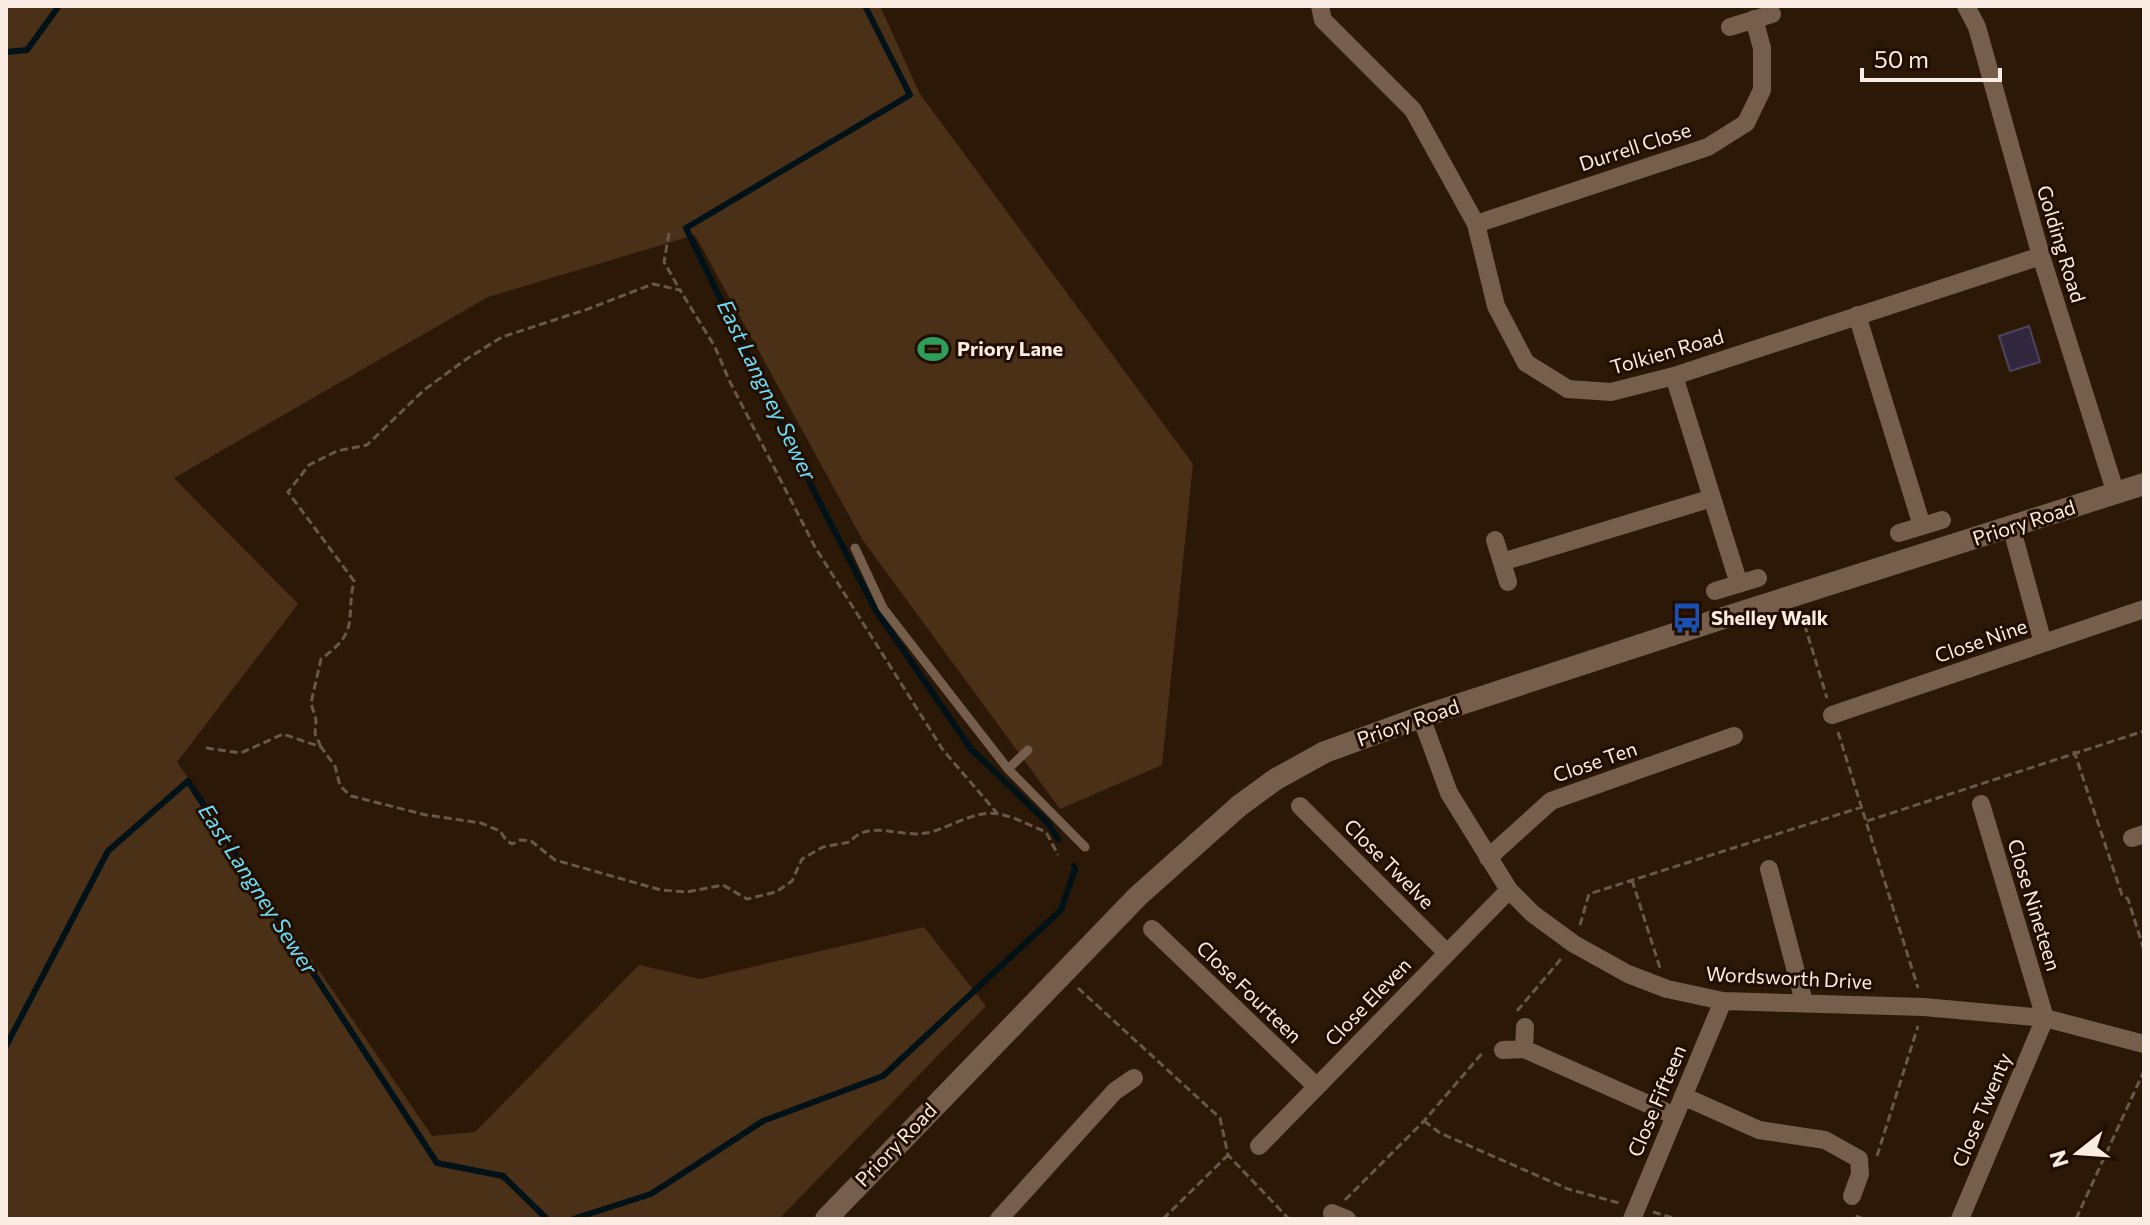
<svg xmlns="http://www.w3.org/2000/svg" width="2150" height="1225" font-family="Commissioner,sans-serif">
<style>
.green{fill:#4b3018}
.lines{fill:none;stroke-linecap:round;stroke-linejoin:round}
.stream{stroke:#001218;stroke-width:6}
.building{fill:#30273e;stroke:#4d445d;stroke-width:2}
.path{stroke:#695849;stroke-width:3;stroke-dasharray:8 4;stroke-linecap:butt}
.service{stroke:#755e4b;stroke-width:9}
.minor{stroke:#755e4b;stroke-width:18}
.tertiary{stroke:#755e4b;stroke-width:22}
.labels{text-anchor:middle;stroke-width:6;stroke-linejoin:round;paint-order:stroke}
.street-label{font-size:20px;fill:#faece2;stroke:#210e01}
.poi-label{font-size:20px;font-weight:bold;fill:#faece2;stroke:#210e01;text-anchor:start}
.water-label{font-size:22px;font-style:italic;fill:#6cdcf9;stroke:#210e01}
</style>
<rect width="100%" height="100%" fill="#2b1807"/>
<!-- green -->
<path class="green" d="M6,6H880L920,94L1193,464L1162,765L1060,809L862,539L695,235L488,297L174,478L298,604L177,762L432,1136L475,1132L639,965L700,979L924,927L986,1006L779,1219H6Z"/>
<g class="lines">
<!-- stream -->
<path class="stream" d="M865,6L910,95L686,228L818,499L875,609L971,749L1048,823L1058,839
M6,52L27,50L59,6
M6,1046L108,851L188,781L437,1163L503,1176L547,1219
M573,1219L651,1194L763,1121L883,1076L1061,910L1075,869L1074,866"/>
</g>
<!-- building -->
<path class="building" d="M2029,326L2040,362L2010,371L1999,336Z"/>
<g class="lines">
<!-- path -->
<path class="path" d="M669,233L664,262L680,290
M1801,613L1827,698
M1838,732L1918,988
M321,747L315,734L316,720L311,703L321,659C361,630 345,621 354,581L288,492L309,465L337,451L367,445L424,390L465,360L502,337L588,309L653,284L680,290L715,347L729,380L815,547L943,750L997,813
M206,748L241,753L283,734L321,747L335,766L340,786L351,796L426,815L481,823L500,831L506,840L512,844L520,840L531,841L555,860L661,890L686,892L723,885L747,899L776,892L792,881L802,859L823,847L850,842C868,819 901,838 926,833C949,829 975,809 999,814C1015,817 1031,826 1046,832L1058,855
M2074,751L2122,895L2128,899L2144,950
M1867,821L2144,731
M1632,880L1660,968
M1580,925L1589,894L1862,807
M1078,988L1220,1118L1228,1155L1289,1219
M1517,1011L1561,959
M1424,1121L1440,1133L1568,1189L1619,1203
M1877,1156L1918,1026
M1345,1200L1424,1121L1484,1051
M1653,1212L1677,1219
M1856,1216L1863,1219
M1163,1219L1228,1155
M2076,1219L2144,1071"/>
<!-- service -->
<path class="service" d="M855,548L883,608L1008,769
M1028,750L1008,769L1085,847"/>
<!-- minor -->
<path class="minor" d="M1320,6L1323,20L1413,110L1476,224L1496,306L1526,363L1568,389L1611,392L1674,376L2041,256
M1966,6L1977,27L2041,256L2116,494
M1730,27L1772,14
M1476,224L1708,147L1746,123L1762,90V48L1754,19
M1857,315L1922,526
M1674,376L1739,584
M2011,526L2043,643
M1899,533L1942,520
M1495,540L1508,582
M1502,562L1712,498
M1715,591L1758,578
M1832,715L2144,609
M1421,717L1449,793L1509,890L1533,914L1574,944L1628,974L1667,989L1723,1001L1924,1007L2045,1018L2144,1044
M1300,806L1446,952
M2132,838L2144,834
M1488,858L1551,801L1734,736
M1769,869L1804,1002
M1152,929L1317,1087
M1524,1049L1525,1027
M1503,1050L1524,1049L1675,1116
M1683,1096L1759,1130L1825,1140L1859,1159L1860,1174L1852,1196
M1259,1146L1509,890
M1332,1213L1347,1219
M999,1219L1115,1091L1134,1078
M1632,1219L1723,1001
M1960,1219L2045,1018L1981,804"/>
<!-- tertiary -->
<path class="tertiary" d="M826,1219L1138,896L1239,806L1276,779L1325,752L1421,717L1714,621L2144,484"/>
</g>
<!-- icons -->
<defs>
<g id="stadium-bare" transform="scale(2.4)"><path d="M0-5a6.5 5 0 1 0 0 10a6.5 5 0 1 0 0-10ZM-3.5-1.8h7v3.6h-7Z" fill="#2e9e5b" stroke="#210e01" stroke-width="2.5" paint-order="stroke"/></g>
<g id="bus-bare" transform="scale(2.4)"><path d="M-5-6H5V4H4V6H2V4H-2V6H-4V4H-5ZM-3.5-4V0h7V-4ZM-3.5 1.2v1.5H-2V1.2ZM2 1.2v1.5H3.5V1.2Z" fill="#1a4fb4" stroke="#210e01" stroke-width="2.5" paint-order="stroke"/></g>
</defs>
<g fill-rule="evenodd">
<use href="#stadium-bare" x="933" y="349"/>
<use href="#bus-bare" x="1687" y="618"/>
</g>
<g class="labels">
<!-- street labels -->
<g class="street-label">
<text transform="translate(1635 147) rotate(-18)" y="7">Durrell Close</text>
<text transform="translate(2061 244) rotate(73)" y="7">Golding Road</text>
<text transform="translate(1667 352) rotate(-16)" y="7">Tolkien Road</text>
<text transform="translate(2024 523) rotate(-18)" y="7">Priory Road</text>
<text transform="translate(1981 641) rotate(-19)" y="7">Close Nine</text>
<text transform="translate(1408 723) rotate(-19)" y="7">Priory Road</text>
<text transform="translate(1595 762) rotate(-19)" y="7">Close Ten</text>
<text transform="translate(1389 864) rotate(45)" y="7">Close Twelve</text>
<text transform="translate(2034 905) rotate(73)" y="7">Close Nineteen</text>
<text transform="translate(1789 978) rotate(3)" y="7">Wordsworth Drive</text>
<text transform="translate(1249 992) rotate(44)" y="7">Close Fourteen</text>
<text transform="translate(1368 1002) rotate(-46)" y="7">Close Eleven</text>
<text transform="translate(1657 1101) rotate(-67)" y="7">Close Fifteen</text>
<text transform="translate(1982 1110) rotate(-67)" y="7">Close Twenty</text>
<text transform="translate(896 1145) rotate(-46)" y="7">Priory Road</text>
</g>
<!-- poi labels -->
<g class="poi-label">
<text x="957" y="356">Priory Lane</text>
<text x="1711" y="625">Shelley Walk</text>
</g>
<!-- water labels -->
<g class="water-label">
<text transform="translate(767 390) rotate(64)" y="8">East Langney Sewer</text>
<text transform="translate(258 889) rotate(57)" y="8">East Langney Sewer</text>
</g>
</g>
<!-- border -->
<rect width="2150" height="1225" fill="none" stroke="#faece2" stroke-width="16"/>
<!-- north arrow -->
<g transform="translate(2078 1153) rotate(253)" stroke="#210e01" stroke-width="6" paint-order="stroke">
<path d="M0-6L14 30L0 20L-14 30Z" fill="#faece2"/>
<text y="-12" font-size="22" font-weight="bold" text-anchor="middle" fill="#faece2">N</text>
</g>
<!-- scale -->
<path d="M1862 68v12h138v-12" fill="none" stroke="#faece2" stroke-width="4"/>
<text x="1874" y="68" font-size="24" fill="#faece2" stroke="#210e01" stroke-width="6" paint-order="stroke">50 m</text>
</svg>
